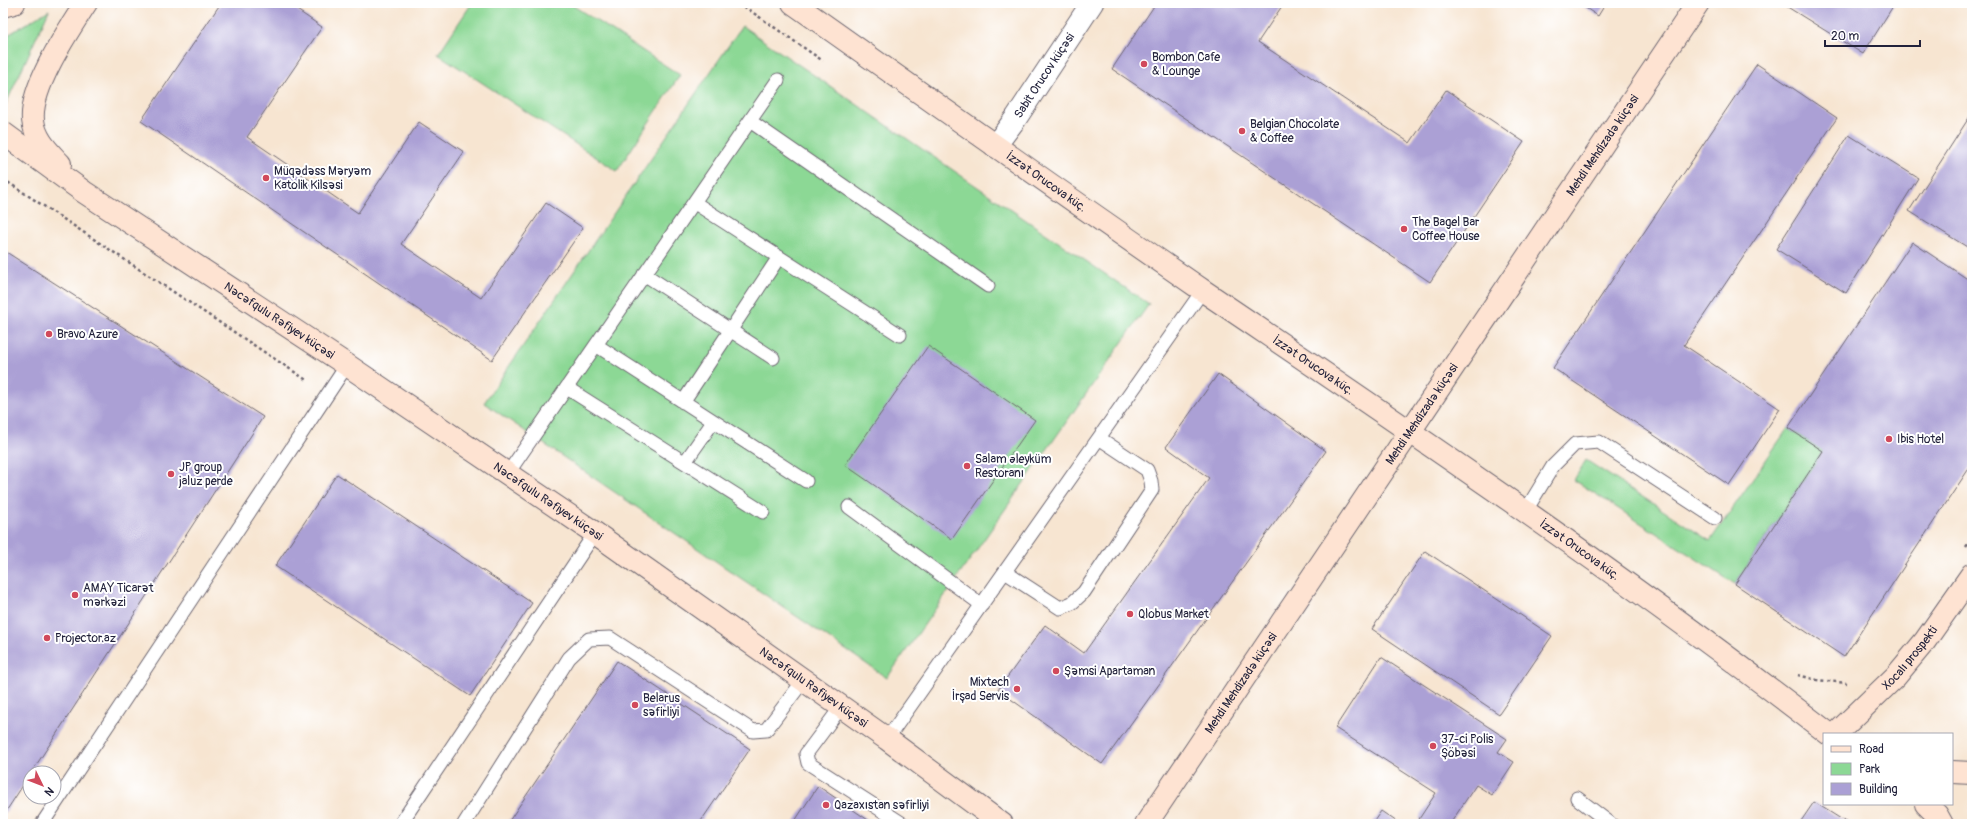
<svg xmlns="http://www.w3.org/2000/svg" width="1975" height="827" font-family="Pangolin,sans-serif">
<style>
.green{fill:#8cd895;stroke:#577d68}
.building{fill:#aba0d5}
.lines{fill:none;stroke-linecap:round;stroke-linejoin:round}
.lane-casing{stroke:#6d6670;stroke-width:15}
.street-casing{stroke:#6d6670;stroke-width:24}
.secondary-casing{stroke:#6d6670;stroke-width:24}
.path{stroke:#6d6670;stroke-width:2.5;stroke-dasharray:3 3;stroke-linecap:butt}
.lane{stroke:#fff;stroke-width:13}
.street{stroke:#fff;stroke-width:22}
.secondary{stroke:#fee3d2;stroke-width:22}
.poi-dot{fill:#d1495b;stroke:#fff;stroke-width:1.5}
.labels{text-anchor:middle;stroke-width:4;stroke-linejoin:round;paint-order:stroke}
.poi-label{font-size:12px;fill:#22223b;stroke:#fff;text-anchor:start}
.street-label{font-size:12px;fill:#22223b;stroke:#fff}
</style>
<rect width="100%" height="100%" fill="#fff"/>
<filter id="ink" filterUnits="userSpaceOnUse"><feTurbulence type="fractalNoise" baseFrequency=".025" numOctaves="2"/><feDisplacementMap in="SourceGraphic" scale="8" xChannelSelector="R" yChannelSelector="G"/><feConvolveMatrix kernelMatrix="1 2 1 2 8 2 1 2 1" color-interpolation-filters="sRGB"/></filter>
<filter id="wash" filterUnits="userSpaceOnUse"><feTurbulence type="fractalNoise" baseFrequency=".012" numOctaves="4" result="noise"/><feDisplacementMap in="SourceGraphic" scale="16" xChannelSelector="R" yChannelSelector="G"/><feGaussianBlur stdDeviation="0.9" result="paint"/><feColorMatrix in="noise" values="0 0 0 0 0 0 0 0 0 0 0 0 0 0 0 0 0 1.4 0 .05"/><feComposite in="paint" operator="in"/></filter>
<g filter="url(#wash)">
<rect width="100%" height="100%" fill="#f7e5d1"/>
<!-- green -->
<path class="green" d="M472,3H569L680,75L617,171L438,54Z
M49,10L4,108L3,38Z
M742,26L1149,304L887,678L484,403Z
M1788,428L1823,451L1735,584L1574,480L1586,460L1710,541Z"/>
<g id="blocks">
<!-- building -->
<path class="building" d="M221,3H302L297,10L322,27L247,137L358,213L419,122L464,152L401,244L481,298L546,203L583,228L492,360L141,121Z
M1156,3H1284L1258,42L1410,143L1446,90L1524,142L1430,282L1112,69Z
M1578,3H1606L1598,16Z
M1781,3H1895L1863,54Z
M1757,64L1837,118L1684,345L1780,409L1729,485L1553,368Z
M1972,113V250L1909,211Z
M1849,135L1918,178L1846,293L1776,249Z
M1912,242L1972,282V464L1844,657L1735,584L1823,451L1788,428Z
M3,250L263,417L3,816Z
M928,346L1035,420L952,539L845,465Z
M1218,374L1326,451L1102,764L998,690L1045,625L1084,653L1209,478L1166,447Z
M337,474L532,603L470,696L275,566Z
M1425,551L1552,636L1499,714L1372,629Z
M1381,657L1507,739L1498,752L1514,762L1492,795L1476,785L1450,824H1427L1419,819L1436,793L1335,728Z
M617,661L750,749L699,824H507Z
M818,786L874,824H793Z
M1814,802L1849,824H1799Z
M1381,811L1400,824H1372Z"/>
</g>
</g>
<g filter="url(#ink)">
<use href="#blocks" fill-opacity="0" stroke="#6d6670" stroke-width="1"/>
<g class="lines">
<!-- lane casing -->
<g class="lane-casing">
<path id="lane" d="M750,121L988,286
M695,203L900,335
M644,274L773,358
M596,345L806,481
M567,388L763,512
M683,402L779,257
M685,462L713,422
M508,473L778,80
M849,507L982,605
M1525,512L1553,466L1575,444L1599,442L1715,518
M1005,572L1060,608L1072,603L1084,592L1152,490L1151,481L1147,470L1099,438
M841,707L806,754L808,763L903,824
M887,739L1203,290
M1577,798L1611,824
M401,823L595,533
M42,824L347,365
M464,824L569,658L589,639L610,638L753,731L766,730L803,681"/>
</g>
<!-- street casing -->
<g class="street-casing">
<g id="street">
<path id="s1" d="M995,146L1016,118L1092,3"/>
</g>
</g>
<!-- secondary casing -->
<g class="secondary-casing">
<g id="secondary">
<path id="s2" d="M793,3C930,100 1067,197 1205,292C1416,435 1628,578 1829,734"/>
<path d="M3,6L14,3"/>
<path id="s3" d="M3,133L84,192L347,365L595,533L887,739L1002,824"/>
<path d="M60,164C48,151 35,139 33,120C30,87 68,31 86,3"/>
<path id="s4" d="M1836,734L1896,676L1925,641L1972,574"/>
<path d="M1952,772L1972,773"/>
<path d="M1926,804L1937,815L1942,824"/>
<path id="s5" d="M1146,824L1698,3"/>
</g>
</g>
<!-- path -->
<path class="path" d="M739,3L823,61
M3,179L308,381
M1966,547L1972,538
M1798,675L1817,680L1847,683"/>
<!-- lane -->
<use href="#lane" class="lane"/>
<!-- street -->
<use href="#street" class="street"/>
<!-- secondary -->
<use href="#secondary" class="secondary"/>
</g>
</g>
<!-- markers -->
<g class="poi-dot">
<circle cx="1144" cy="64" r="4"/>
<circle cx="1242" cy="131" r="4"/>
<circle cx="266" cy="178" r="4"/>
<circle cx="1404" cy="229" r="4"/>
<circle cx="49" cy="334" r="4"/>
<circle cx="1889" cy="439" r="4"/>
<circle cx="967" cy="466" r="4"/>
<circle cx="171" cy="474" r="4"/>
<circle cx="75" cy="595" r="4"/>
<circle cx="1130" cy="614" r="4"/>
<circle cx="47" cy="638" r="4"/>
<circle cx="1056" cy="671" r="4"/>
<circle cx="1017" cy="689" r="4"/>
<circle cx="635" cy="705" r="4"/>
<circle cx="1433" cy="746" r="4"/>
<circle cx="826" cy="805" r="4"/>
</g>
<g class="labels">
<!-- poi labels -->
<g class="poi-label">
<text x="1152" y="61">Bombon Cafe<tspan x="1152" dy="14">&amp; Lounge</tspan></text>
<text x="1250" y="128">Belgian Chocolate<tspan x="1250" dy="14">&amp; Coffee</tspan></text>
<text x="274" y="175">Müqədəss Məryəm<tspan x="274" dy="14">Katolik Kilsəsi</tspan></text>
<text x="1412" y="226">The Bagel Bar<tspan x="1412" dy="14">Coffee House</tspan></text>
<text x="57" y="338">Bravo Azure</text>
<text x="1897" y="443">Ibis Hotel</text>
<text x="975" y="463">Salam Əleyküm<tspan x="975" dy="14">Restoranı</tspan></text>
<text x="179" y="471">JP group<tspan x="179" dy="14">jaluz perde</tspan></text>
<text x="83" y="592">AMAY Ticarət<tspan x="83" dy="14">mərkəzi</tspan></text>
<text x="1138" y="618">Qlobus Market</text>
<text x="55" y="642">Projector.az</text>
<text x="1064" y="675">Şəmsi Apartaman</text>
<text x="1009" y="686" text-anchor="end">Mixtech<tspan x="1009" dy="14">İrşad Servis</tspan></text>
<text x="643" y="702">Belarus<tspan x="643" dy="14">səfirliyi</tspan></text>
<text x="1441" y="743">37-ci Polis<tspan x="1441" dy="14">Şöbəsi</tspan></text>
<text x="834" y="809">Qazaxıstan səfirliyi</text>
</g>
<!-- street labels -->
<g class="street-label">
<text dy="4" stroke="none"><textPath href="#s1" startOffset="86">Sabit Orucov küçəsi</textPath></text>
<text dy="4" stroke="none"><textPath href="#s5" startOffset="818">Mehdi Mehdizadə küçəsi</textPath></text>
<text dy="4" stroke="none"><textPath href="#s2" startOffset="310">İzzət Orucova küç.</textPath></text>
<text dy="4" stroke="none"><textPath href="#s3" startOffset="334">Nəcəfqulu Rəfiyev küçəsi</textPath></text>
<text dy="4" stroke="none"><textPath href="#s2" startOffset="634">İzzət Orucova küç.</textPath></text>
<text dy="4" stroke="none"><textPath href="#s5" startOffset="494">Mehdi Mehdizadə küçəsi</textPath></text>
<text dy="4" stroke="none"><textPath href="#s3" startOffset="658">Nəcəfqulu Rəfiyev küçəsi</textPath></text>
<text dy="4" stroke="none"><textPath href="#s2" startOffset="958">İzzət Orucova küç.</textPath></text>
<text dy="4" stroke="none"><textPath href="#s4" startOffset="106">Xocalı prospekti</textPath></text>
<text dy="4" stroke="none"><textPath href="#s5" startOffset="170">Mehdi Mehdizadə küçəsi</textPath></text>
<text dy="4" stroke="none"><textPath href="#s3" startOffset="982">Nəcəfqulu Rəfiyev küçəsi</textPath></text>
</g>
</g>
<!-- margin -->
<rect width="1975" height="827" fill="none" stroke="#fff" stroke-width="16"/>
<!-- legend -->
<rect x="1823" y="733" width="130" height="72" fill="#ffffff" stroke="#a7a7b1"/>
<rect x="1831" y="746" width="20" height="6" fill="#fee3d2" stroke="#a7a7b1"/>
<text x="1859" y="753" font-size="12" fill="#22223b">Road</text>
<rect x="1831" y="763" width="20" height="12" fill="#8cd895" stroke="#a7a7b1"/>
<text x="1859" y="773" font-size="12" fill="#22223b">Park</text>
<rect x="1831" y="783" width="20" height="12" fill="#aba0d5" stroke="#a7a7b1"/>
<text x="1859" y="793" font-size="12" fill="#22223b">Building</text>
<!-- north arrow -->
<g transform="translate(42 785) rotate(133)"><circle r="19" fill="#ffffff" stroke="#a7a7b1"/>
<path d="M0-3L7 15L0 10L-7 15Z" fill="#d1495b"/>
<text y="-6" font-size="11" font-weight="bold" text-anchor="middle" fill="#22223b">N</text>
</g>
<!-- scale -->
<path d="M1825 40v6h95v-6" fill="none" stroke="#22223b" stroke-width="2"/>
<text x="1831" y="40" font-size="12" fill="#22223b" stroke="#ffffff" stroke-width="3" paint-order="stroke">20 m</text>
</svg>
